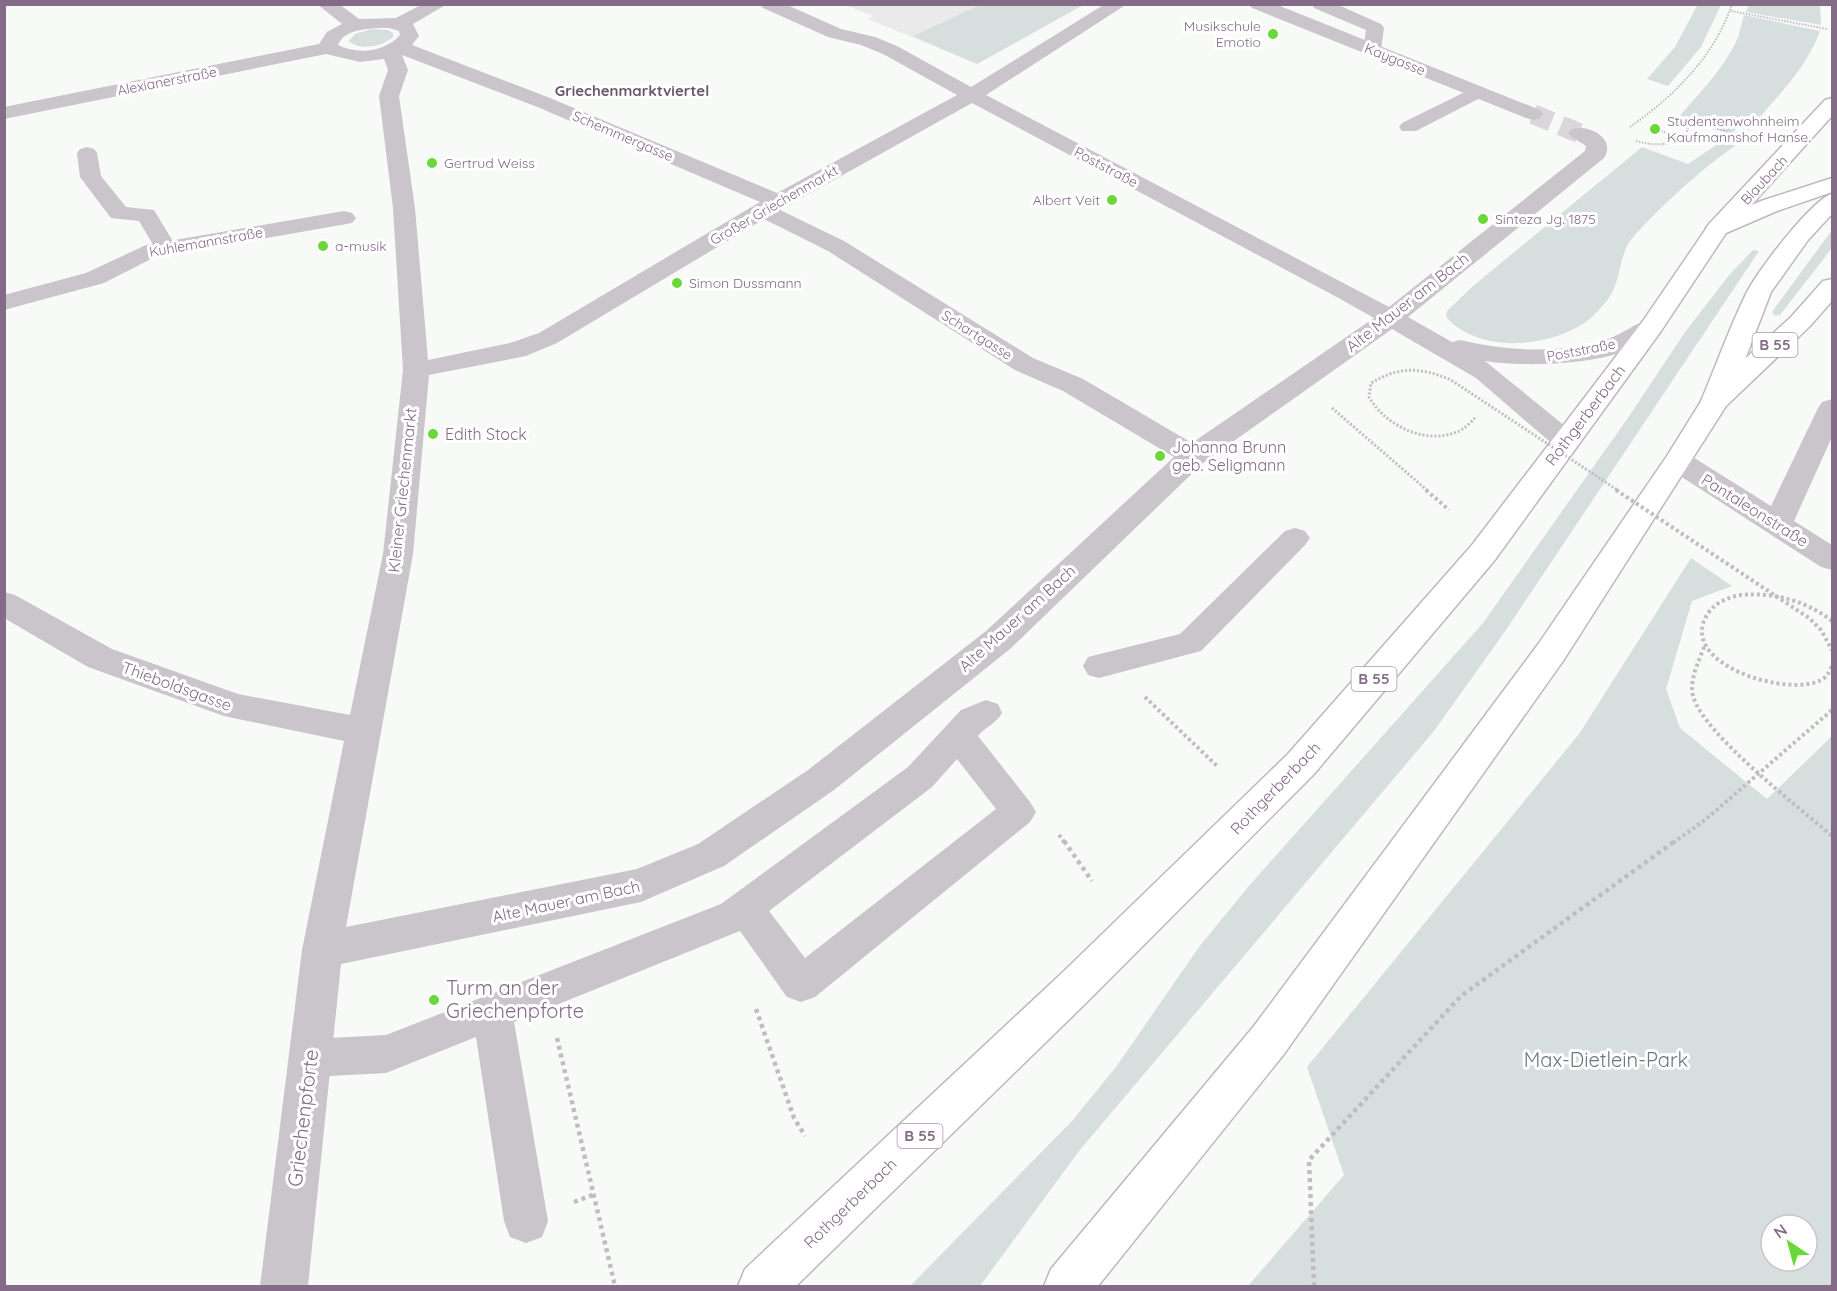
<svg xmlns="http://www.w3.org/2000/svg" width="1837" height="1291" font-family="Quicksand,sans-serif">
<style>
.built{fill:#eaeaeb}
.green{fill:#d7dede;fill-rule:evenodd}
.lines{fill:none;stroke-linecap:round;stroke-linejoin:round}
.minor-tunnel{stroke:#dbd6dc;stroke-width:20;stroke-dasharray:20 10;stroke-linecap:butt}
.secondary-casing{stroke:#bfb6c0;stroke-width:3}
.primary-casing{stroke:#beb7bf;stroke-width:3}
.path-far3{stroke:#c1bcc1;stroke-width:2;stroke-dasharray:1.5 1.5;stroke-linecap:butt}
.path-far2{stroke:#c1bcc1;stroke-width:3;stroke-dasharray:2 2;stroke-linecap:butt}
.path-far1{stroke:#c1bcc1;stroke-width:4;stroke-dasharray:3 3;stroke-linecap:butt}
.path{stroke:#c1bcc1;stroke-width:4.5;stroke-dasharray:4 4;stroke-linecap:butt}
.service{fill:#cac4cb;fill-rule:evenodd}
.minor{fill:#cac4cb;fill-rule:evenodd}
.secondary{fill:#fff;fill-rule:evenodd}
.primary{fill:#fff;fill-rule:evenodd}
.path-bridge-far1{stroke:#c1bcc1;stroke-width:3;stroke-dasharray:2 2;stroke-linecap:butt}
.path-bridge{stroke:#c1bcc1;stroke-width:4;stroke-dasharray:3 3;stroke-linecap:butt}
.poi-dot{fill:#6bd839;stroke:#fff;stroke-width:2}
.labels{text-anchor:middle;stroke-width:6;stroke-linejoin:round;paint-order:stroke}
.far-poi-label{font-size:14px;fill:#846b87;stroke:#fff;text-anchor:start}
.far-street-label{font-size:14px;fill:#846b87;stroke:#fff}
.far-neighbourhood-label{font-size:15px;font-weight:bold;fill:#6a586c;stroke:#fff}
.shield{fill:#fff;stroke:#a997ab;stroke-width:1.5}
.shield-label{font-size:15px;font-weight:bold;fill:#846b87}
.street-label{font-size:16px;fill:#846b87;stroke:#fff}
.poi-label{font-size:16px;fill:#846b87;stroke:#fff;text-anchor:start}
.near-poi-label{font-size:20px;fill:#846b87;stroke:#fff;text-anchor:start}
.near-park-label{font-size:20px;fill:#69797e;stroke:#fff}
.near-street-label{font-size:20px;fill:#846b87;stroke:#fff}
</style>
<rect width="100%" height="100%" fill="#f8faf8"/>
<!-- built -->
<path class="built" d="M845,5H1083L977,64L868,19L873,16Z"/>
<!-- green -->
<path class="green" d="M982,4H1083V5L977,64L913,36Z
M1698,4L1721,5L1701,47L1668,86L1647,79L1675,47Z
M1749,5H1820L1821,25L1746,12Z
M1744,15L1820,31C1805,71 1776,97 1749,130L1738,127L1731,134L1679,117C1699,93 1722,71 1736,42C1740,34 1741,24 1744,15Z
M371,29L388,30L393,33V37C382,47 360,51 349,41L355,34Z
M1722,141L1736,145C1698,172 1665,202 1634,236C1618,253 1622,281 1608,299C1602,307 1594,316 1586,322C1548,348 1479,354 1446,317L1447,311L1473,286L1642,147L1688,164Z
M1832,230V248L1780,315L1775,316L1772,312Z
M1753,250L1759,251L1506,630L1434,731L1079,1151L980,1286H910L1072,1121L1116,1067L1199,947L1248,887L1483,623L1630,415L1685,332L1730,274Z
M1691,558L1732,586L1692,601L1666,689L1680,728L1767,799L1832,736V1286H1248L1344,1175L1307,1067L1579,734ZM1771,1225H1807V1261H1771Z"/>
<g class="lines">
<!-- minor-tunnel -->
<path class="minor-tunnel" d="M1533,114L1579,133"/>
<!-- secondary casing -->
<g class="secondary-casing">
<path id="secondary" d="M1832,98V116L1726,233L1718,235L1710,233L1706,228L1710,223L1825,100Z
M1832,194V214L1808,240L1771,292L1729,401L1725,407L1715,409L1705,407L1701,401C1716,366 1729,329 1746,294C1755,274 1812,199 1832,194Z"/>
</g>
<!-- primary casing -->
<g class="primary-casing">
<path id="primary" d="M1832,178V192L1777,211L1726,233L1661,331L1494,561L1314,774L1091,998L796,1286H738L745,1269L1063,972L1288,754L1472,545L1643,321L1710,223L1761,201Z
M1832,279V301L1809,327L1726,406L1563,661L1284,1054L1098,1286H1044L1051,1269L1254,1026L1539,643L1667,456L1705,395L1791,317L1823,281Z"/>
</g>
<!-- path-far3 -->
<path class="path-far3" d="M1731,11L1827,29
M1630,127C1674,96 1715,56 1732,4
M1661,131L1683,139
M1636,141C1654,146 1670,146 1686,137L1689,122L1749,137"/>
<!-- path-far2 -->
<path class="path-far2" d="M1332,408L1428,491"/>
<!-- path-far1 -->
<path class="path-far1" d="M1426,490L1449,510
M1832,621C1806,601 1775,592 1741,595C1728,597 1714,603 1707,615C1677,664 1788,698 1821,680C1827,677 1829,672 1832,666
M1704,647C1699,661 1689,680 1693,696C1704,735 1799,807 1832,836
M1145,697L1217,766
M1059,835L1065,843
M1673,843L1705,820L1832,710"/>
<!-- path -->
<path class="path" d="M1064,841L1092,881
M756,1009L794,1118L805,1136
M557,1038L615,1286
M574,1202L593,1195
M1314,1286L1309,1160L1461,996L1675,841"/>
<!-- service -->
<path class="service" d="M1312,4H1336L1381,24L1384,28L1381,50L1378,54H1366L1363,50L1366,30L1314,8Z
M1477,86L1484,88L1487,92L1484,96L1416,131H1402L1399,127L1402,123Z
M87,147L94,149L97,153L101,176L126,207L154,210L177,248L174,253L166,255L158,253L139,221L111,218L80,177L77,153L80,149Z
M1295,528L1305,531L1310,538L1305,545L1201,651L1099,678L1088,675L1083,666L1088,657L1180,634L1285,531Z
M986,700L998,704L1002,713C996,724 986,726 978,736L1030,802L1036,812L1030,822L815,997L801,1002L787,997L740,931L514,1022L548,1221L542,1237L526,1243L510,1237L504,1221L476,1037L386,1073L310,1077L296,1072L290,1058L296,1044L310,1039L386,1035L721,904L908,767L961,710ZM957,759L996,809L805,958L769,911L932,787Z"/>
<!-- minor -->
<path class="minor" d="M317,4H339L359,19L396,18L423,4H447L413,24L419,36L412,45L550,98L777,193L957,95L883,54L861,45L828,37L763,8L760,4H785L841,29L875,37L897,46L971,87L1105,4H1127L986,95L1389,307L1585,151L1586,146L1572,137L1568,133L1572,129C1588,124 1617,138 1604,158L1408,317L1452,342L1460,340C1499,349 1539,353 1579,346C1591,344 1604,341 1615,336C1631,329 1643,316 1661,321L1665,326C1637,366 1529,368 1485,361L1576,435L1580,441L1576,447L1566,450L1556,447L1476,378L1392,329L1203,463L1010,649L834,790L724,866L641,902L341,964L308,1286H260L302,950L344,741L224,716L88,667L4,618V592L15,595L112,649L238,694L350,715L383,554L403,370L393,208L379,96L388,70L384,59L360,62L326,54L4,119V107L319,44L327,32L342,24ZM389,28L399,31L400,35C385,52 358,55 338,45C344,28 373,28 389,28ZM402,55L535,106L760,202L539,333L510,343L428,360L415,208L399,96L408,70ZM972,103L1335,296L1374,318L1192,443L1083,379L1033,358L844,241L780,210ZM764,219L828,251L1015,370L1063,391L1174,457L986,631L808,770L698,844L637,869L346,927L413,554L429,375L526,356L557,343Z
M1249,4H1275L1540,110L1543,114L1540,118L1533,120L1526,118L1252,8Z
M344,211L352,213L356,218L352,223L153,258L104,283L4,310V295L86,273L146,245Z
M1832,399V437L1794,521L1832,545V570L1821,567L1668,468L1664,461L1668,454L1678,452L1688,454L1771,506L1818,408L1822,402Z"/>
<!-- secondary -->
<use href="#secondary" class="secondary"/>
<!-- primary -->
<use href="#primary" class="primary"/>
<!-- path-bridge-far1 -->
<path class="path-bridge-far1" d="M1475,418C1470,423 1463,430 1457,432C1424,445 1385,425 1369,397L1371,383C1400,366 1420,367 1451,380L1619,491"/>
<!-- path-bridge -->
<path class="path-bridge" d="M1616,490L1809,618L1821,630L1832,650"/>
</g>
<!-- markers -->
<g class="poi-dot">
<circle cx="1273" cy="34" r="6"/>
<circle cx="1655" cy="129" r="6"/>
<circle cx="432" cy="163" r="6"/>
<circle cx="1112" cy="200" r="6"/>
<circle cx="1483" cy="219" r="6"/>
<circle cx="323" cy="246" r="6"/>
<circle cx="677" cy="283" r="6"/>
<circle cx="433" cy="434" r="6"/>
<circle cx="1160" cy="456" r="6"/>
<circle cx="434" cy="1000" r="6"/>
</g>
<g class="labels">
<!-- far-poi labels -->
<g class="far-poi-label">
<text x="1261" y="31" text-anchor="end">Musikschule<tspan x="1261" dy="16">Emotio</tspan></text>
<text x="1667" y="126">Studentenwohnheim<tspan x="1667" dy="16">Kaufmannshof Hanse.</tspan></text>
<text x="444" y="168">Gertrud Weiss</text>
<text x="1100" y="205" text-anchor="end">Albert Veit</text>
<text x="1495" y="224">Sinteza Jg. 1875</text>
<text x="335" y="251">a-musik</text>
<text x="689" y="288">Simon Dussmann</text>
</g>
<!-- far-street labels -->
<g class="far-street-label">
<text transform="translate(1395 59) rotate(22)" y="5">Kaygasse</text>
<text transform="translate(167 81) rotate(-11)" y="5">Alexianerstraße</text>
<text transform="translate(623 136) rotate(23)" y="5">Schemmergasse</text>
<text transform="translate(1106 167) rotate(28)" y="5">Poststraße</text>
<text transform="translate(1764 180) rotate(-47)" y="5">Blaubach</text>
<text transform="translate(774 205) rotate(-30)" y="5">Großer Griechenmarkt</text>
<text transform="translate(206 242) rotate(-10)" y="5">Kuhlemannstraße</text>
<text transform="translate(977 335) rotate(32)" y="5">Schartgasse</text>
<text transform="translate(1581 350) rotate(-11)" y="5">Poststraße</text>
</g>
<!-- far-neighbourhood labels -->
<g class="far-neighbourhood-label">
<text x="632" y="96">Griechenmarktviertel</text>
</g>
<!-- shield labels -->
<g class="shield">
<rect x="1752.5" y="333" width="45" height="24" rx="4.5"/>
<rect x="1351.5" y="667" width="45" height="24" rx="4.5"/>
<rect x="897.5" y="1124" width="45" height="24" rx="4.5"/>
</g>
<g class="shield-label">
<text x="1775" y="350">B 55</text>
<text x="1374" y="684">B 55</text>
<text x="920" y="1141">B 55</text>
</g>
<!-- street labels -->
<g class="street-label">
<text transform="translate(1407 302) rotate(-38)" y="6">Alte Mauer am Bach</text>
<text transform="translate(1585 415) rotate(-53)" y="6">Rothgerberbach</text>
<text transform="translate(402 490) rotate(-84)" y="6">Kleiner Griechenmarkt</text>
<text transform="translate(1755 510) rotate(32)" y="6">Pantaleonstraße</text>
<text transform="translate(1017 618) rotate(-42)" y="6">Alte Mauer am Bach</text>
<text transform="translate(177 686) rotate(20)" y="6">Thieboldsgasse</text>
<text transform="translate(1275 788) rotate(-46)" y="6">Rothgerberbach</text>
<text transform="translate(566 901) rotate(-12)" y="6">Alte Mauer am Bach</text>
<text transform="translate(850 1203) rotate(-44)" y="6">Rothgerberbach</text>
</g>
<!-- poi labels -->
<g class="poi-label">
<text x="445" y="440">Edith Stock</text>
<text x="1172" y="453">Johanna Brunn<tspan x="1172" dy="18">geb. Seligmann</tspan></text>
</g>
<!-- near-poi labels -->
<g class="near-poi-label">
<text x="446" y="995">Turm an der<tspan x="446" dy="23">Griechenpforte</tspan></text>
</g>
<!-- near-park labels -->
<g class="near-park-label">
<text x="1606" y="1067">Max-Dietlein-Park</text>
</g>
<!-- near-street labels -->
<g class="near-street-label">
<text transform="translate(303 1118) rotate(-83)" y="7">Griechenpforte</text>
</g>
</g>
<!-- border -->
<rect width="1837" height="1291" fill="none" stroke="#846b87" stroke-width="12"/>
<!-- north arrow -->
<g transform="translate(1789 1243) rotate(324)"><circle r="28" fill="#ffffff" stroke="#cec4cf" stroke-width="1.5"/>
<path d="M0-4.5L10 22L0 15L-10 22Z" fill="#6bd839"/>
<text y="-9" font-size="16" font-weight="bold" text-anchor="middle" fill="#846b87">N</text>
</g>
</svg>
